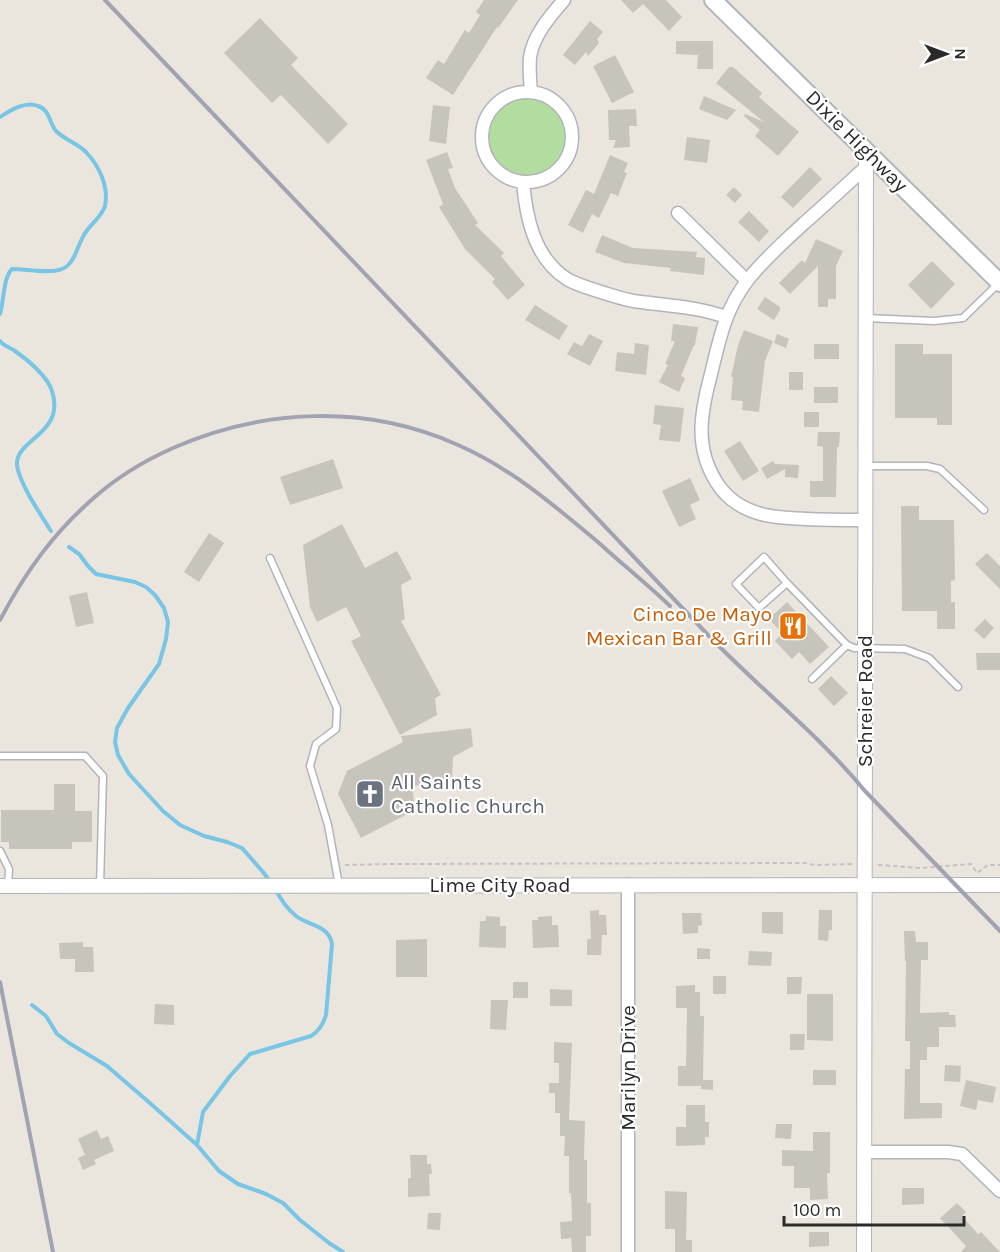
<svg xmlns="http://www.w3.org/2000/svg" width="1000" height="1252" font-family="Karla,sans-serif">
<style>
.green{fill:#b2dd9e}
.lines{fill:none;stroke-linecap:round;stroke-linejoin:round}
.stream{stroke:#78c5e5;stroke-width:4}
.building{fill:#c7c4bc}
.service-casing{stroke:#b1b3bd;stroke-width:9}
.minor-casing{stroke:#b1b3bd;stroke-width:15}
.tertiary-casing{stroke:#b1b3bd;stroke-width:16}
.secondary-casing{stroke:#b1b3bd;stroke-width:20}
.path{stroke:#c3c3c3;stroke-width:2;stroke-dasharray:4.5 3;stroke-linecap:butt}
.service{stroke:#fff;stroke-width:6}
.minor{stroke:#fff;stroke-width:12}
.tertiary{stroke:#fff;stroke-width:14}
.secondary{stroke:#fff;stroke-width:16}
.rail{stroke:#a1a3b3;stroke-width:4}
.labels{text-anchor:middle;stroke-width:4.5;stroke-linejoin:round;paint-order:stroke}
.street-label{font-size:21px;fill:#2a2a2a;stroke:#fff}
.food-label{font-size:21px;fill:#c56008;stroke:#fff;text-anchor:end}
.worship-label{font-size:21px;fill:#5b616d;stroke:#fff;text-anchor:start}
</style>
<rect width="100%" height="100%" fill="#ebe6dd"/>
<!-- green -->
<path class="green" d="M488 137a39 39 0 1 1 78 0a39 39 0 1 1-78 0Z"/>
<g class="lines">
<!-- stream -->
<path class="stream" d="M0,117C11,110 25,101 38,106C50,110 49,123 56,131C65,140 77,143 86,152C99,166 109,186 105,206C102,217 89,225 84,235C77,246 75,264 62,269C52,274 25,269 12,269C3,278 4,301 0,314
M0,341C4,346 9,347 15,351C27,359 48,377 52,391C66,434 15,439 17,465C19,483 41,515 51,531
M69,547L79,554L88,566L96,574L135,582L146,587L155,595L164,608L168,622L166,639L159,664L128,708L117,728L115,742L118,755L129,774L163,811L180,825L204,836L227,842L242,848L263,872L271,883
M32,1005L46,1016L57,1034L69,1043L107,1066L151,1104L197,1145L219,1171L238,1184L266,1194L283,1203L300,1220L329,1243L343,1252
M197,1145L203,1112L230,1076L250,1054L311,1036C319,1031 323,1025 326,1015L332,944C329,925 309,926 296,916C286,908 281,899 275,889"/>
</g>
<!-- building -->
<path class="building" d="M484,0H518L498,28L497,27L453,95L426,78L438,60L444,64L465,30L469,33L480,15L476,12Z
M621,0H666L682,17L669,31L643,4L633,13Z
M260,18L298,58L291,65L348,124L328,144L281,95L272,103L224,53Z
M590,21L603,32L597,39L599,43L588,56L586,52L575,65L563,55Z
M676,41H713V69H697L698,55L676,54Z
M615,55L634,92L612,103L593,66Z
M729,67H733L762,93L759,97L799,132L778,156L755,136L760,130L744,116L745,114L764,122L716,83Z
M704,96L736,110L727,120L699,109Z
M433,105L450,107L446,144L429,141Z
M636,109L637,126H629L630,147L613,148L616,140H609L608,110Z
M687,137L710,140L707,163L684,160Z
M447,152L453,168L448,169L455,188L478,223L475,225L504,253L501,256L525,285L508,300L492,282L495,279L465,249L439,207L443,204L426,160Z
M610,155L628,163L624,172L627,173L618,196L611,193L599,218L592,214L583,233L568,225L586,190L594,194Z
M810,167L822,179L793,208L781,197Z
M734,187L742,195L735,203L726,195Z
M749,211L769,231L759,242L738,222Z
M602,235L633,248L697,252L696,257L705,258L704,275L670,271L671,268L624,263L595,252Z
M816,239L843,251L836,266V299H828V307H818V266L790,294L779,283L802,260L805,263Z
M932,261L955,284L931,309L908,285Z
M765,297L780,307V310L774,320L757,309Z
M535,305L568,326L559,340L525,320Z
M673,324L698,327L695,345H694L681,376L685,378L679,392L659,382L668,365L665,364L675,341H671Z
M744,330L773,341L765,361L759,412L742,410L743,401L731,400L733,377H731L738,345Z
M589,334L603,341L590,366L567,354L574,342L582,346Z
M777,334L789,339L786,348L774,343Z
M635,343L649,345L646,375L615,371L617,352L634,354Z
M814,344H839V359H814Z
M895,344H923V354H952V425H937V418H895Z
M789,372H803V390H789Z
M814,387H838V403H814Z
M655,405L684,408L680,442L659,440L661,425L653,424Z
M804,412H819V427H804Z
M818,432H840L839,447H837L836,497H810V481H823V447L817,446Z
M740,441L759,471L743,481L724,451Z
M333,459L343,488L290,505L280,477Z
M773,461L775,464L799,465L798,478L785,477V469L767,479L761,468Z
M690,478L700,500L690,505L696,519L679,527L662,491Z
M901,506H919V520H954L955,580L951,581V602H955V629H937V611H902Z
M342,524L365,568L397,551L412,579L401,585L405,619L401,621L441,695L435,698L437,715L400,735L351,641L361,636L346,607L317,622L310,607L303,545Z
M209,533L224,543L199,582L184,572Z
M987,553L1000,566V589L975,564Z
M87,592L94,623L76,627L69,596Z
M787,602L829,647L810,664L799,652L792,659L775,641L782,633L769,619Z
M985,619L994,628L984,639L974,630Z
M976,653H1000V670H977Z
M831,676L848,693L834,706L818,689Z
M471,728L473,746L453,757L452,781L412,786L415,810L361,838L338,794L347,771L403,742L401,736Z
M54,784H75V811H92V842H72V849H9V842H1V810H54Z
M599,910V915H606L607,935H602L601,955H587V939H591L590,911Z
M819,910H832V930H829L828,941L818,940Z
M762,912H783V934L762,933Z
M682,913H701L702,925L698,926V933L683,934Z
M486,916L500,917V926H506V948L479,947L480,921H486Z
M552,916V925H558L559,947L533,948L532,920H538V917Z
M904,931H915L916,942H928V960H921L920,1013L949,1012V1015H955L956,1027H939V1047H927V1060H920V1103H942V1118L904,1119L905,1069H910V1041H905L906,961H905Z
M427,939V977H396V940Z
M83,942V947H93L94,972H75V959H60L59,943Z
M697,948L710,949V959H697Z
M749,951L772,952L771,966L748,965Z
M713,976H726V994H713Z
M787,977H802L801,994H787Z
M513,982H528V998H513Z
M695,985V992H700V1016H704L703,1080H713V1090L701,1089V1086H678V1066H686L687,1008H676V986Z
M550,989L572,990V1006H550Z
M807,994H833V1041L807,1040Z
M491,1000H508L506,1030L490,1029Z
M155,1004L174,1005V1025L154,1024Z
M790,1034H805L804,1050H790Z
M554,1042L572,1043L569,1120L585,1121L584,1160H587V1203H591V1236H586V1252H572L571,1238L561,1239L560,1222L572,1221L571,1193H569V1156H564L565,1136H560V1113H555V1093H549V1083H559V1063H554Z
M945,1065L961,1066L960,1082L944,1081Z
M813,1070H836V1085H813Z
M966,1080L996,1087L993,1103L978,1100L976,1110L960,1106Z
M686,1105H705V1122H709V1137H705V1145L676,1146V1127H686Z
M776,1124H792L791,1139L775,1138Z
M97,1130L101,1139L108,1136L114,1151L94,1160L96,1164L83,1170L78,1158L85,1155L78,1139Z
M813,1132H830V1173H827L828,1199L810,1200V1188H794V1166H782V1150L813,1151Z
M410,1155H427V1164H431L432,1174H429L430,1196L408,1197V1178H411Z
M902,1188H924V1204L902,1205Z
M665,1191L687,1192L686,1240H692V1252H675V1229H665Z
M957,1203L966,1212L962,1216L978,1234L981,1232L1000,1252H961L966,1246L940,1218Z
M428,1213H441L440,1230L427,1229Z
M809,1232H829V1246L809,1247Z"/>
<g class="lines">
<!-- service casing -->
<g class="service-casing">
<path id="service" d="M866,318L934,321L963,318L999,283
M866,466H927L940,469L984,510
M270,558L337,708L336,729L316,744L310,766L328,825L339,885
M787,583L759,608L736,584L764,557L787,583L847,645L854,648L905,649L929,658L958,687
M812,679L847,645
M0,756H85L103,776L100,886
M0,851L9,869L8,886"/>
</g>
<!-- minor casing -->
<g class="minor-casing">
<path id="minor" d="M531,91C530,80 529,69 530,57C533,36 550,16 564,0
M482 137a45 45 0 1 1 90 0a45 45 0 1 1-90 0Z
M523,182C526,217 534,258 567,279C577,285 589,288 601,292C614,296 627,301 641,302C670,306 698,307 726,317
M678,213L747,281
M865,520C846,520 826,520 806,519C791,518 775,518 761,514C743,509 727,499 717,483C695,449 700,416 710,378C719,342 724,311 747,281C763,260 783,243 802,225C824,206 845,186 866,167
M864,1152H948L962,1154L1000,1191
M628,1252V885"/>
</g>
<!-- tertiary casing -->
<g class="tertiary-casing">
<path id="tertiary" d="M0,886L1000,885
M864,1252L866,151"/>
</g>
<!-- secondary casing -->
<g class="secondary-casing">
<path id="secondary" d="M713,0L1000,283"/>
</g>
<!-- path -->
<path class="path" d="M345,865L391,864L805,863L815,865L852,864
M878,865L921,868L971,864L977,873L988,865H1000"/>
<!-- service -->
<use href="#service" class="service"/>
<!-- minor -->
<use href="#minor" class="minor"/>
<!-- tertiary -->
<use href="#tertiary" class="tertiary"/>
<!-- secondary -->
<use href="#secondary" class="secondary"/>
<!-- rail -->
<path class="rail" d="M105,0L709,636C760,689 818,734 865,791L1000,931
M0,620C26,571 54,532 96,496C119,476 146,460 173,448C264,408 367,404 458,445C511,468 555,506 599,543C622,564 647,584 670,606
M0,982L53,1252"/>
</g>
<!-- icons -->
<defs>
<g id="restaurant-square" transform="scale(1.5)"><rect x="-9" y="-9" width="18" height="18" rx="4" fill="#e8710a" stroke="#fff"/><path d="M-5-6h1v4h1v-4h1v4h1v-4h1v5L-1.5 .5V6h-2V.5L-5-1ZM5-6V6H3V1.5H1.5Q1.5-4 5-6Z" fill="#fff"/></g>
<g id="church-square" transform="scale(1.5)"><rect x="-9" y="-9" width="18" height="18" rx="4" fill="#6b7280" stroke="#fff"/><path d="M-1.2-6h2.4v3.5h3.3v2.4h-3.3V6h-2.4V-.1h-3.3v-2.4h3.3Z" fill="#fff"/></g>
</defs>
<g fill-rule="evenodd">
<use href="#restaurant-square" x="793" y="626"/>
<use href="#church-square" x="370" y="794"/>
</g>
<g class="labels">
<!-- street labels -->
<g class="street-label">
<text transform="translate(857 141) rotate(45)" y="7">Dixie Highway</text>
<text transform="translate(865 701) rotate(-90)" y="7">Schreier Road</text>
<text x="500" y="892">Lime City Road</text>
<text transform="translate(628 1068) rotate(-90)" y="7">Marilyn Drive</text>
</g>
<!-- food labels -->
<g class="food-label">
<text x="772" y="621">Cinco De Mayo<tspan x="772" dy="24">Mexican Bar &amp; Grill</tspan></text>
</g>
<!-- worship labels -->
<g class="worship-label">
<text x="391" y="789">All Saints<tspan x="391" dy="24">Catholic Church</tspan></text>
</g>
</g>
<!-- north arrow -->
<g transform="translate(946 54) rotate(90)" stroke="#ffffff" stroke-width="4.5" paint-order="stroke">
<path d="M0-4.5L10 22L0 15L-10 22Z" fill="#2a2a2a"/>
<text y="-9" font-size="16" font-weight="bold" text-anchor="middle" fill="#2a2a2a">N</text>
</g>
<!-- scale -->
<path d="M784 1216v9h180v-9" fill="none" stroke="#2a2a2a" stroke-width="3"/>
<text x="793" y="1216" font-size="18" fill="#2a2a2a" stroke="#ffffff" stroke-width="4.5" paint-order="stroke">100 m</text>
</svg>
